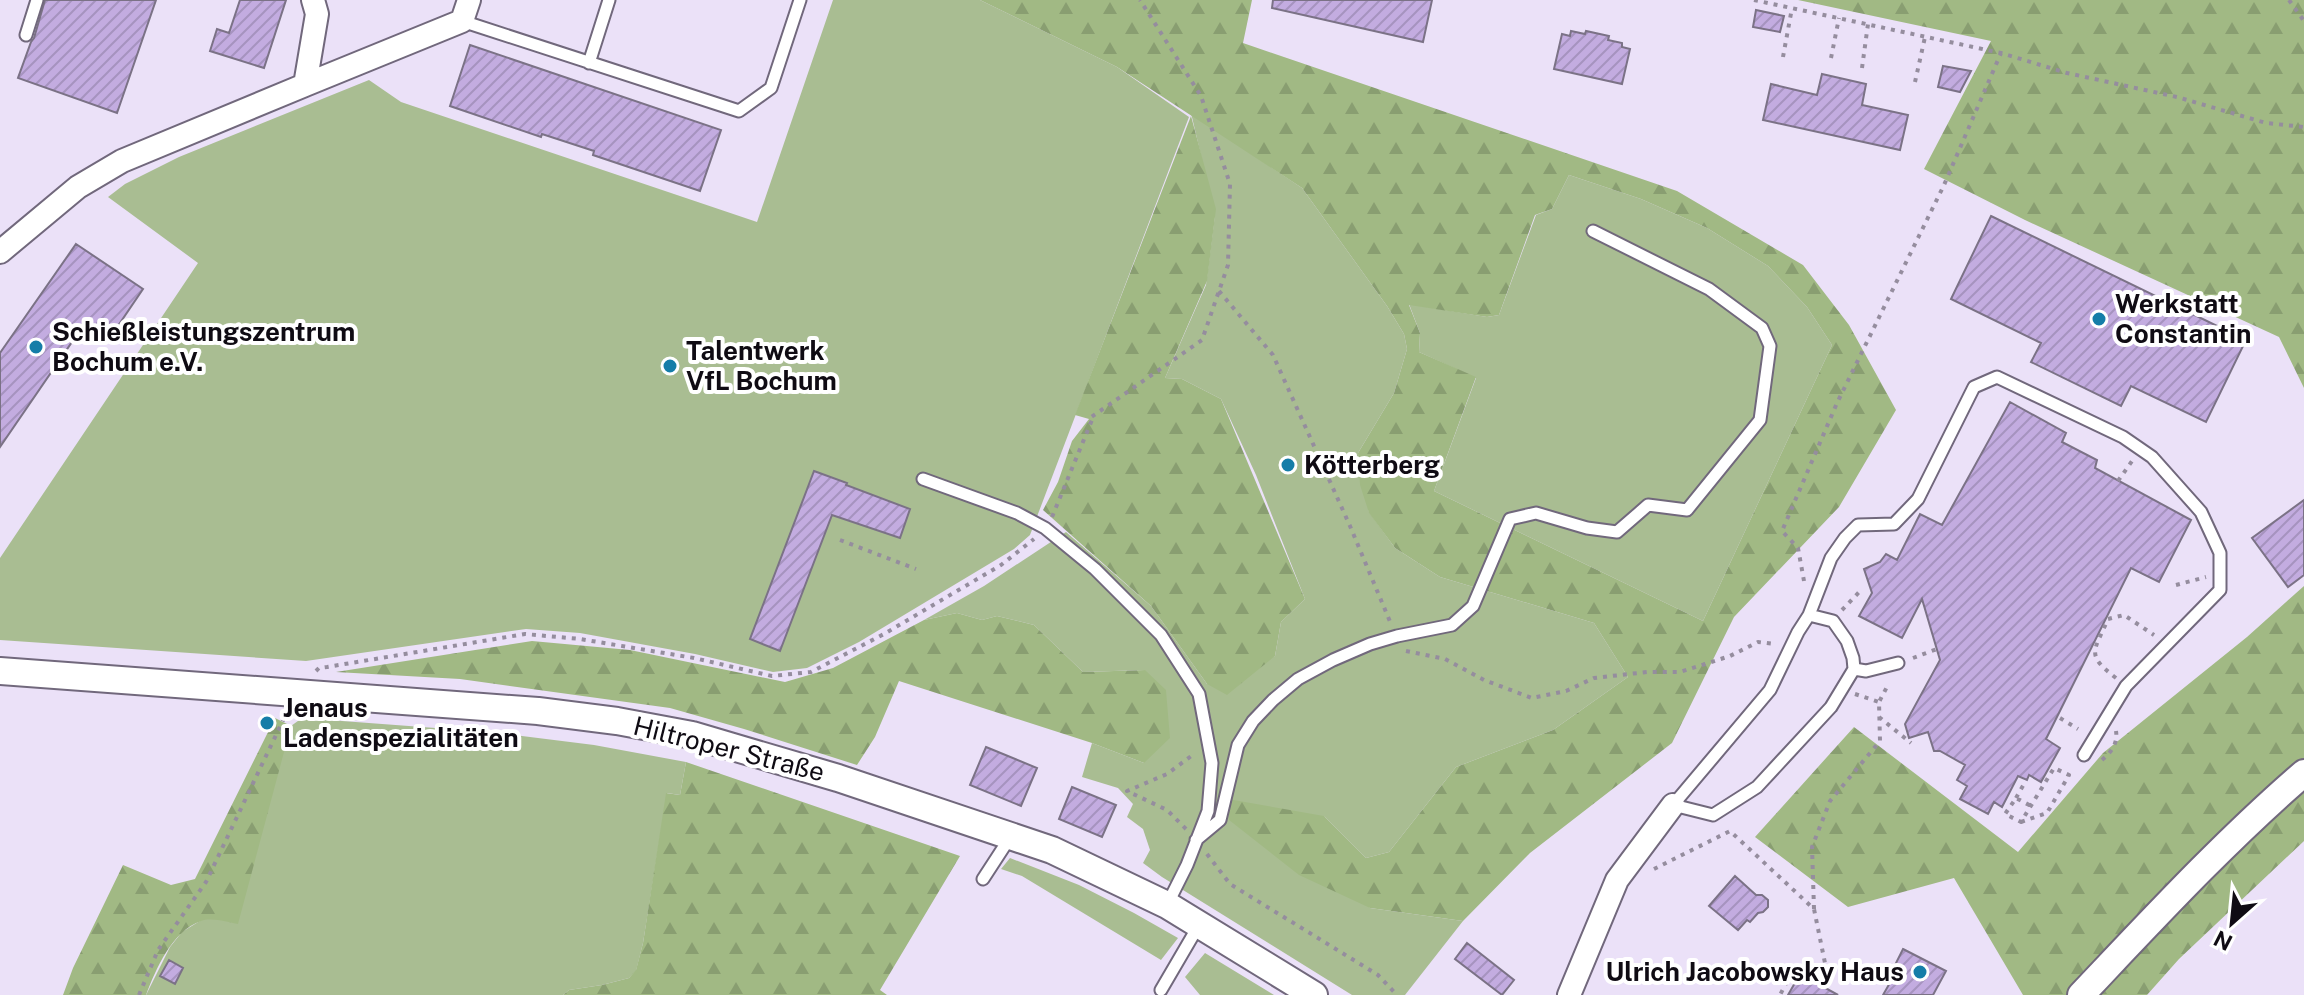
<svg xmlns="http://www.w3.org/2000/svg" width="2304" height="995" font-family="'Public Sans',sans-serif">
<style>
.grass{fill:#a9bd92}
.forest{fill:url(#forest-firs);fill-rule:evenodd}
.building{fill:url(#building-hatch);stroke:#7b7286;stroke-width:2}
.lines{fill:none;stroke-linecap:round;stroke-linejoin:round}
.service-casing{stroke:#71687c;stroke-width:15}
.minor-casing{stroke:#71687c;stroke-width:26}
.tertiary-casing{stroke:#71687c;stroke-width:30}
.path{stroke:#958d9e;stroke-width:4;stroke-dasharray:4 6;stroke-linecap:butt}
.service{stroke:#fff;stroke-width:11}
.minor{stroke:#fff;stroke-width:22}
.tertiary{stroke:#fff;stroke-width:26}
.poi-dot{fill:#157da8;stroke:#fff;stroke-width:3}
.labels{text-anchor:middle;stroke-width:8;stroke-linejoin:round;paint-order:stroke}
.poi-label{font-size:26px;font-weight:bold;fill:#0f0b13;stroke:#fff;text-anchor:start}
.street-label{font-size:26px;fill:#0f0b13;stroke:#fff}
</style>
<defs>
<pattern id="forest-firs" width="22" height="20" patternUnits="userSpaceOnUse" patternTransform="scale(2)"><rect width="22" height="20" fill="#a1b984"/><path d="M5 1l3.5 6h-7zM16 11l3.5 6h-7z" fill="#899e71"/></pattern>
<pattern id="building-hatch" width="6" height="6" patternUnits="userSpaceOnUse" patternTransform="scale(2)"><rect width="6" height="6" fill="#c3ace0"/><path d="M-1 1l2-2M0 6l6-6M5 7l2-2" fill="none" stroke="#a693bf"/></pattern>
</defs>
<rect width="100%" height="100%" fill="#ebe1f8"/>
<!-- grass -->
<path class="grass" d="M833,0H980L1117,67L1189,117L1030,535L1014,549L859,642L807,668L773,672L695,654L580,633L526,629L306,661L0,640V558L198,263L108,197L125,184L179,157L369,80L401,102L757,222Z
M1191,113L1302,188L1387,306L1404,334L1407,349L1394,393L1358,453L1369,512L1395,548L1440,577L1594,623L1628,677L1553,730L1456,767L1389,852L1366,858L1324,816L1370,908L1463,921L1405,995H1352L1162,877L1143,863L1150,850L1143,829L1127,817L1133,804L1118,788L1082,777L1092,743L1144,763L1145,670L1083,672L1034,625L997,616L982,620L957,613L924,620L984,586L1066,532L1151,606L1207,684L1275,656L1281,622L1305,599L1256,475L1221,399L1182,379L1165,378L1206,285L1215,215Z
M1569,175L1641,199L1707,228L1768,266L1807,307L1832,345L1703,621L1434,491L1476,378L1419,352L1420,333L1409,304L1487,317L1499,315L1536,215L1552,209Z
M302,718L489,732L594,745L686,762L680,795L667,793L643,943L636,971L629,978L602,985L569,990L563,995H146L170,947L182,932L203,919L291,726Z
M1010,858L1079,885L1134,913L1178,938L1161,960L1022,876L1001,869Z
M1205,953L1274,995H1200L1185,977Z"/>
<!-- forest -->
<path class="forest" d="M980,0H1252L1243,43L1677,191L1803,265L1849,325L1896,410L1839,507L1734,617L1672,743L1530,853L1463,921L1370,908L1299,875L1229,820L1228,799L1324,816L1366,858L1389,852L1456,767L1553,730L1628,677L1594,623L1440,577L1395,548L1369,513L1360,485L1358,453L1394,393L1407,349L1404,334L1387,306L1302,188L1117,67ZM1569,175L1641,199L1707,228L1768,266L1807,307L1832,345L1703,621L1434,491L1476,377L1419,352L1420,333L1409,305L1487,317L1499,315L1535,215L1552,209Z
M1798,0H2304V388L2279,337L2025,220L1924,169L1991,41Z
M1191,116L1216,209L1207,281L1165,378L1182,379L1221,399L1305,599L1281,622L1275,656L1227,695L1207,684L1151,606L1043,510L1058,482L1072,441L1089,419L1075,415Z
M2304,586V841L2179,959L2147,995H2023L1954,878L1848,907L1755,837L1854,727L2018,852L2103,753L2247,637Z
M957,613L982,620L997,616L1034,625L1083,672L1145,670L1166,690L1170,738L1144,763L1092,743L899,681L875,737L857,765L744,729L670,708L460,679L336,672L532,641L630,650L785,682L833,668L924,620Z
M275,718L291,726L238,924C228,922 211,917 201,921C172,931 156,969 146,995H63L73,968L123,865L171,885L195,879Z
M686,762L960,856L880,990L887,995H563L569,990L602,985L629,978L636,970L643,943L666,793L680,795Z"/>
<!-- building -->
<path class="building" d="M45,0H156L117,113L18,78L31,42L34,38Z
M240,0H286L264,68L210,51L217,29L229,33Z
M1273,0H1432L1423,42L1272,8Z
M1756,10L1784,16L1780,32L1753,27Z
M1571,31L1585,34L1586,31L1609,36L1608,40L1622,43V47L1630,49L1622,84L1554,69L1562,34L1570,36Z
M470,45L721,130L700,191L593,155L594,151L542,134L541,137L450,106Z
M1943,66L1971,71L1960,92L1938,87Z
M1822,74L1866,84L1862,105L1908,115L1900,150L1763,120L1771,84L1817,95Z
M1991,216L2246,340L2206,422L2131,386L2121,406L2031,362L2041,343L1951,299Z
M76,244L143,289L107,342L83,326L0,447V353Z
M2010,402L2066,433L2062,442L2097,460L2095,468L2191,520L2159,582L2131,568L2046,739L2060,748L2041,782L2029,775L2027,780L2018,776L2002,807L1994,802L1988,814L1960,799L1967,786L1957,780L1965,765L1940,751H1934L1928,732L1909,738L1905,724L1940,660L1922,599L1902,638L1859,616L1872,593L1864,569L1880,562L1886,554L1897,560L1920,514L1942,525Z
M814,471L847,483L846,485L910,509L900,538L832,515L780,651L750,639Z
M2304,500V575L2288,587L2252,538Z
M986,747L1037,768L1021,806L970,785Z
M1072,787L1116,805L1102,837L1059,819Z
M1735,876L1756,895H1762L1768,900V907L1763,912L1758,913L1750,922L1747,920L1738,930L1709,906Z
M1467,943L1514,980L1502,995L1455,959Z
M1903,949L1946,971L1933,995H1883L1895,974L1893,969Z
M169,960L183,968L175,984L160,976Z
M1800,974L1838,995H1788Z"/>
<g class="lines">
<!-- service casing -->
<g class="service-casing">
<path id="service" d="M462,21L739,111L771,88L800,0
M26,35L37,0
M589,63L609,0
M923,479L1017,513L1045,528L1095,569L1161,635L1199,694L1212,763L1208,811L1187,865L1167,905
M1809,615L1833,621L1847,641L1853,658L1854,669L1831,707L1757,787L1713,815L1673,805L1770,690L1798,632L1809,615L1831,558L1845,538L1858,525L1894,524L1918,499L1974,387L1997,377L2123,437L2152,457L2201,512L2220,553V590L2126,686L2084,755
M1854,669L1866,671L1898,663
M1196,840L1220,820L1238,745L1253,721L1273,700L1298,679L1333,660L1370,644L1397,636L1452,625L1473,606L1510,519L1536,513L1587,528L1617,532L1648,505L1687,510L1760,420L1770,346L1762,328L1709,289L1593,231
M983,879L1011,836
M1161,990L1199,925"/>
</g>
<!-- minor casing -->
<g class="minor-casing">
<path id="minor" d="M305,85L462,21L469,0
M0,252L78,187L122,161L305,85L317,14L313,0
M1569,995L1617,880L1673,805"/>
</g>
<!-- tertiary casing -->
<g class="tertiary-casing">
<path id="tertiary" d="M0,671L538,711L617,721L692,735L838,778L1052,850L1167,905L1314,995
M2081,995C2153,919 2225,841 2304,773"/>
</g>
<!-- path -->
<path class="path" d="M1754,0L2001,53L2067,73L2177,97L2266,123L2304,127
M2289,0L2304,21
M1783,57L1792,8
M1831,58L1839,18
M1862,68L1868,24
M1915,82L1925,37
M1219,291L1273,355L1350,526L1391,624
M2118,481L2132,461
M1052,517L1092,420L1090,418L1202,340L1228,265L1230,184L1201,96L1140,0
M840,540L916,569
M1804,581L1798,548L1782,531L1837,403L1944,185L2001,53
M2176,585L2206,577
M1842,610L1862,589
M1406,651L1445,659L1484,680L1532,698L1566,691L1594,678L1647,672H1680L1730,656L1758,642L1774,644
M1913,658L1937,649
M316,671L319,668L327,667L525,634L580,639L694,658L772,676L811,672L884,634L1001,565L1034,539
M2116,678C2085,654 2094,652 2108,619L2124,615L2154,635
M1855,694L1879,702
M1879,717L1911,743
M2060,718L2078,729
M2102,760C2111,752 2118,744 2116,731
M2016,798L2024,784
M2021,822L2047,813L2069,775L2054,768L2021,822L2005,814L2016,798L2031,806
M1186,829L1167,810L1127,791L1167,774L1194,754
M1207,854L1230,884L1378,975L1397,995
M1654,869L1730,831L1814,909L1826,968L1821,982L1794,968L1780,995
M1814,909L1812,847L1830,801L1880,741L1879,702L1889,683
M139,995L158,950L206,882L286,714"/>
<!-- service -->
<use href="#service" class="service"/>
<!-- minor -->
<use href="#minor" class="minor"/>
<!-- tertiary -->
<use href="#tertiary" class="tertiary"/>
</g>
<!-- markers -->
<g class="poi-dot">
<circle cx="2099" cy="319" r="8"/>
<circle cx="36" cy="347" r="8"/>
<circle cx="670" cy="366" r="8"/>
<circle cx="1288" cy="465" r="8"/>
<circle cx="267" cy="723" r="8"/>
<circle cx="1920" cy="972" r="8"/>
</g>
<g class="labels">
<!-- poi labels -->
<g class="poi-label">
<text x="2115" y="313">Werkstatt<tspan x="2115" dy="30">Constantin</tspan></text>
<text x="52" y="341">Schießleistungszentrum<tspan x="52" dy="30">Bochum e.V.</tspan></text>
<text x="686" y="360">Talentwerk<tspan x="686" dy="30">VfL Bochum</tspan></text>
<text x="1304" y="474">Kötterberg</text>
<text x="283" y="717">Jenaus<tspan x="283" dy="30">Ladenspezialitäten</tspan></text>
<text x="1904" y="981" text-anchor="end">Ulrich Jacobowsky Haus</text>
</g>
<!-- street labels -->
<g class="street-label">
<text transform="translate(729 749) rotate(14)" y="9">Hiltroper Straße</text>
</g>
</g>
<!-- north arrow -->
<g transform="translate(2232 923) rotate(207)" stroke="#ffffff" stroke-width="6" paint-order="stroke">
<path d="M0-6L14 30L0 20L-14 30Z" fill="#0f0b13"/>
<text y="-12" font-size="22" font-weight="bold" text-anchor="middle" fill="#0f0b13">N</text>
</g>
</svg>
